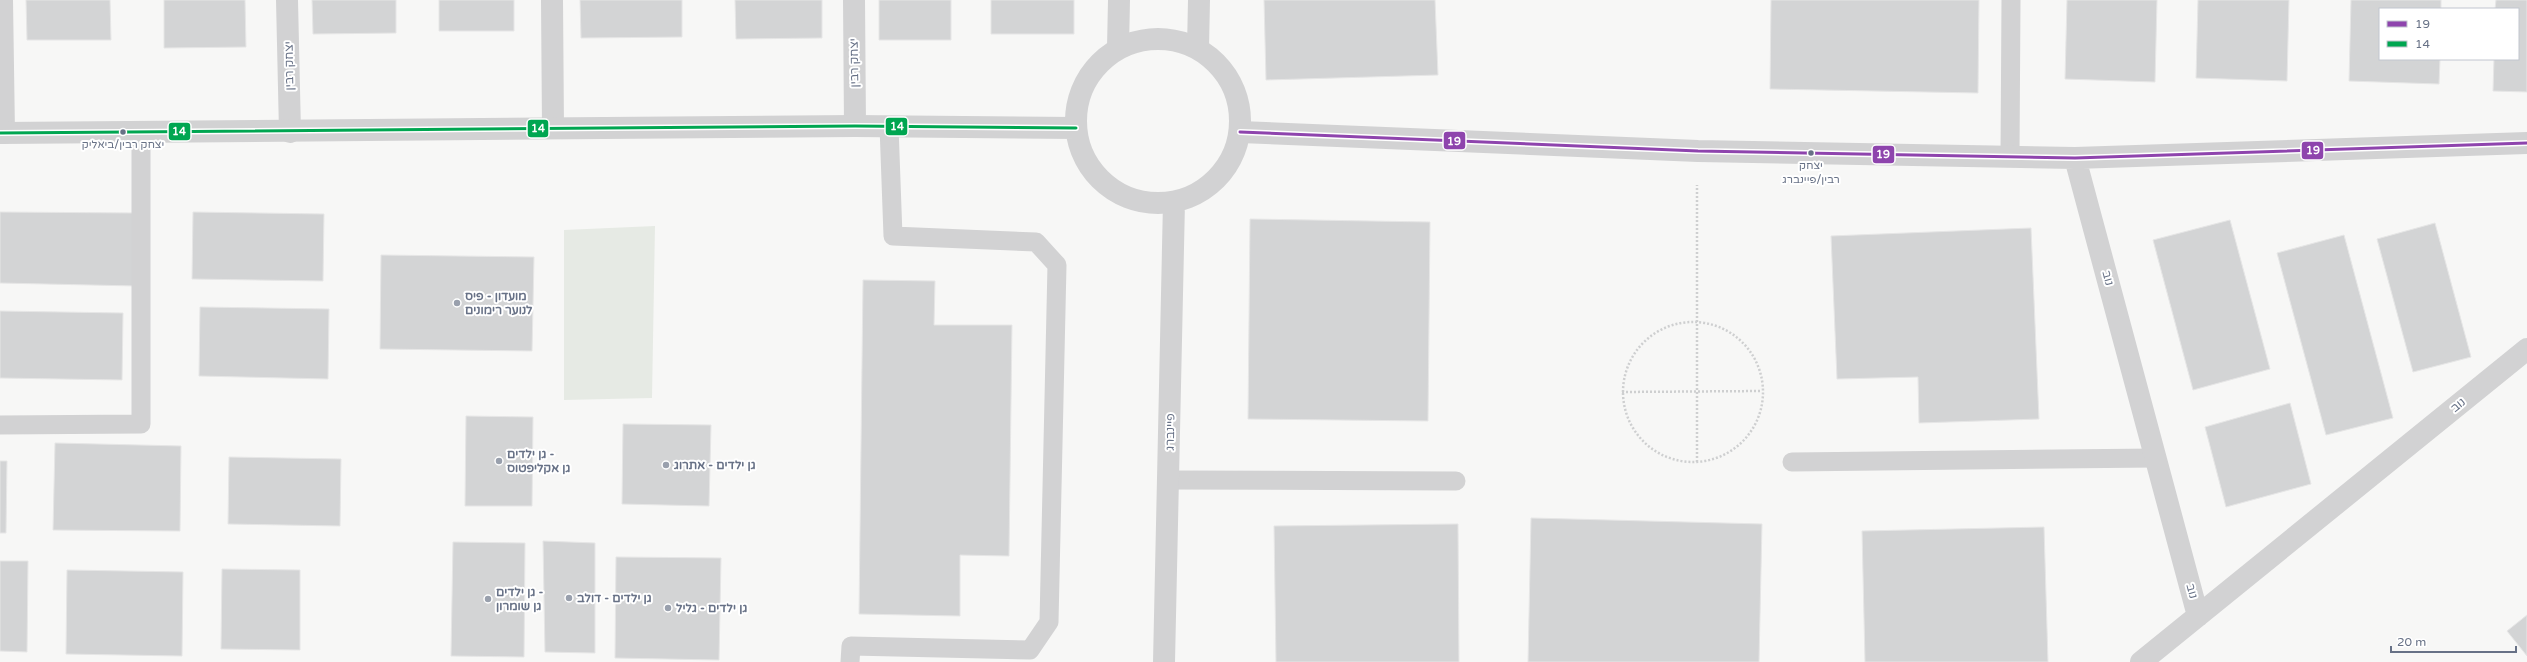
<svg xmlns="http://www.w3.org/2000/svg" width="2527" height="662" font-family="'Varela Round',Heebo,sans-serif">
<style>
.green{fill:#e6eae4}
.building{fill:#d3d4d5;stroke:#e6e6e6}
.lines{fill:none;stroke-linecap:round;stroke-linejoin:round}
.path{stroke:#cecfd0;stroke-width:2.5;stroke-dasharray:2 2;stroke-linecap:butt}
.service{stroke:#d2d2d3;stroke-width:19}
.minor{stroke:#d2d2d3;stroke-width:22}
.tertiary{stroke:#d2d2d3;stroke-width:22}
.bus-1-casing{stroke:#fff;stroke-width:6}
.bus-2-casing{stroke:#fff;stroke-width:6}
.bus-1{stroke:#8e44ad;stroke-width:3}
.bus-2{stroke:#00a651;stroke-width:3}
.bus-dot{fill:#677186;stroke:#fff;stroke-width:1.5}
.poi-dot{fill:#99a0ad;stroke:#fff;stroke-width:1.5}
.labels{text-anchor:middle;stroke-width:4;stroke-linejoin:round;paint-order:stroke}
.bus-label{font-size:11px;fill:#677186;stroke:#fff}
.street-label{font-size:12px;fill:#677186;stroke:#fff}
.poi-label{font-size:12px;font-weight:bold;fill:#677186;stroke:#fff;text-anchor:start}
.line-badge{stroke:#fff;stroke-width:1.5}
.badge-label{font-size:11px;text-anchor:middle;font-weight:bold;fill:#fff}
</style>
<rect width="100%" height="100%" fill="#f7f7f6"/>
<!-- green -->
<path class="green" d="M655,226L652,398L564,400V230Z"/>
<!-- building -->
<path class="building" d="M26,0H110L111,40H27Z
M164,0H245L246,47L164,48Z
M312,0H396V33L313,34Z
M439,0H514V31H439Z
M580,0H682V37L581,38Z
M735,0H822V38L736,39Z
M879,0H951V40H879Z
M991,0H1074V34H991Z
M1264,0H1435L1438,75L1266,80Z
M1771,0H1979L1978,93L1770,89Z
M2067,0H2157L2155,82L2065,79Z
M2198,0H2289L2287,81L2196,78Z
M2351,0H2441V9H2380V59H2440L2439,84L2349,81Z
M2496,0H2527V92L2493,91L2494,59H2518V9H2495Z
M0,212L137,213L136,286L0,283Z
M193,212L324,214L323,281L192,279Z
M1250,219L1430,222L1428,421L1248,419Z
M2230,220L2270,369L2193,390L2153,240Z
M2435,223L2471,357L2413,372L2377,239Z
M2031,228L2039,419L1919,423L1918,377L1837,379L1831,236Z
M2344,235L2393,418L2326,435L2277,253Z
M381,255L534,257L532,351L380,349Z
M863,280L935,281L934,325H1012L1009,556L960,555V616L859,614Z
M200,307L329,309L328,379L199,376Z
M0,311L123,313L122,380L0,378Z
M2290,403L2311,484L2226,507L2205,427Z
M466,416L533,417L532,506H465Z
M623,424L711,425L709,506L622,504Z
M55,443L181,446L180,531L53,530Z
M229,457L341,459L340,526L228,524Z
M0,461H7L6,533H0Z
M1531,518L1762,524L1759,662H1528Z
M1458,524L1459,662H1276L1274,526Z
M2044,527L2048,662H1865L1862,531Z
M543,541L595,543V653L545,652Z
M453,542L525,543L524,657L451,656Z
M616,557L721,558L719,660L615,658Z
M0,561H28L27,652L0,651Z
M222,569L300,570V650L221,649Z
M67,570L183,572L182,656L66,654Z
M2527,615V656L2507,631Z"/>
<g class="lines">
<!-- path -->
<path class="path" d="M1623 392a70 70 0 1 1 140 0a70 70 0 1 1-140 0Z
M1622,392L1762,391
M1697,462V185"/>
<!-- service -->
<path class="service" d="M2010,156L2011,0
M0,425L141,424V132
M1792,462L2155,458
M1169,480L1456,481
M850,662L851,646L1030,650L1049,622L1057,265L1036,242L893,236L889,126"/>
<!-- minor -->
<path class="minor" d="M2,0L4,133
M287,0L290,132
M552,0L553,128
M854,0L855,126
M1240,132L1698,151L2075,158L2527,143
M2075,158L2198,616
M2141,662L2527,349"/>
<!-- tertiary -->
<path class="tertiary" d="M1076 121a82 82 0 1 1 164 0a82 82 0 1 1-164 0Z
M1118,48L1119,0
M1198,48L1199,0
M0,133L855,126L1076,128
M1164,662L1174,202"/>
<!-- bus-1 casing -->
<g class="bus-1-casing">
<path id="bus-1" d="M1240,132L1698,151L2075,158L2527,143"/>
</g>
<!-- bus-2 casing -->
<g class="bus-2-casing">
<path id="bus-2" d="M0,133L855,126L1076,128"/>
</g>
<!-- bus-1 -->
<use href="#bus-1" class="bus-1"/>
<!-- bus-2 -->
<use href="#bus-2" class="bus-2"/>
</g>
<!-- markers -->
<g class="bus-dot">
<circle cx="123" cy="132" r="3.5"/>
<circle cx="1811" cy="153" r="3.5"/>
</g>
<g class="poi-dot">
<circle cx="457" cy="303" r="4"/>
<circle cx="499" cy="461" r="4"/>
<circle cx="666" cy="465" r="4"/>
<circle cx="569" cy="598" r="4"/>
<circle cx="488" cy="599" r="4"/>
<circle cx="668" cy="608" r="4"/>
</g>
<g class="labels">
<!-- bus labels -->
<g class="bus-label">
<text x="123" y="148">יצחק רבין/ביאליק</text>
<text x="1811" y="169">יצחק<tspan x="1811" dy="14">רבין/פיינברג</tspan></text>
</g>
<!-- street labels -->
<g class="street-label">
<text transform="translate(854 63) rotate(-91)" y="4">יצחק רבין</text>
<text transform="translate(289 66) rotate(-91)" y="4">יצחק רבין</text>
<text transform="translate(2108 278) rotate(75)" y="4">נוב</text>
<text transform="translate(2458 405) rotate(-39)" y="4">נוב</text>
<text transform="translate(1170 432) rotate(-89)" y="4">פיינברג</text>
<text transform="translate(2192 591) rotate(75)" y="4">נוב</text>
</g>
<!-- poi labels -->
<g class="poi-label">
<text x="465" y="300">מועדון - פיס<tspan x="465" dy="14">לנוער רימונים</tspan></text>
<text x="507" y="458">גן ילדים -<tspan x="507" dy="14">גן אקליפטוס</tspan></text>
<text x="674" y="469">גן ילדים - אתרוג</text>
<text x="496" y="596">גן ילדים -<tspan x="496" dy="14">גן שומרון</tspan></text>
<text x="577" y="602">גן ילדים - דולב</text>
<text x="676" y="612">גן ילדים - גליל</text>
</g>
</g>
<g class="line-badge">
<rect x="885" y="117" width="23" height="19" rx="4" fill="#00a651"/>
<rect x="527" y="119" width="22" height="19" rx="4" fill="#00a651"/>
<rect x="168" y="122" width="23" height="19" rx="4" fill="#00a651"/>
<rect x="1443" y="131" width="23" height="19" rx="4" fill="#8e44ad"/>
<rect x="2301" y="141" width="23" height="19" rx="4" fill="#8e44ad"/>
<rect x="1872" y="145" width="23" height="19" rx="4" fill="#8e44ad"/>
</g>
<g class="badge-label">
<text x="897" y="130">14</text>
<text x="538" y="132">14</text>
<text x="179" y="135">14</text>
<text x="1454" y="145">19</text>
<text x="2313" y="154">19</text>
<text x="1883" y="158">19</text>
</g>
<!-- legend -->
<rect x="2379" y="8" width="140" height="52" fill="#ffffff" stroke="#c2c6cf"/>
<rect x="2387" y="21" width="20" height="6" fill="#8e44ad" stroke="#c2c6cf"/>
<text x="2415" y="28" font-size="12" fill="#677186">19</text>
<rect x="2387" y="41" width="20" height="6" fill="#00a651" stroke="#c2c6cf"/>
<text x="2415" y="48" font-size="12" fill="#677186">14</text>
<!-- scale -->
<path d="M2391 646v6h125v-6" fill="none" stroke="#677186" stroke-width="2"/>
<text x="2397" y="646" font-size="12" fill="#677186" stroke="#ffffff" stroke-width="3" paint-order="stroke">20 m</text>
</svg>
